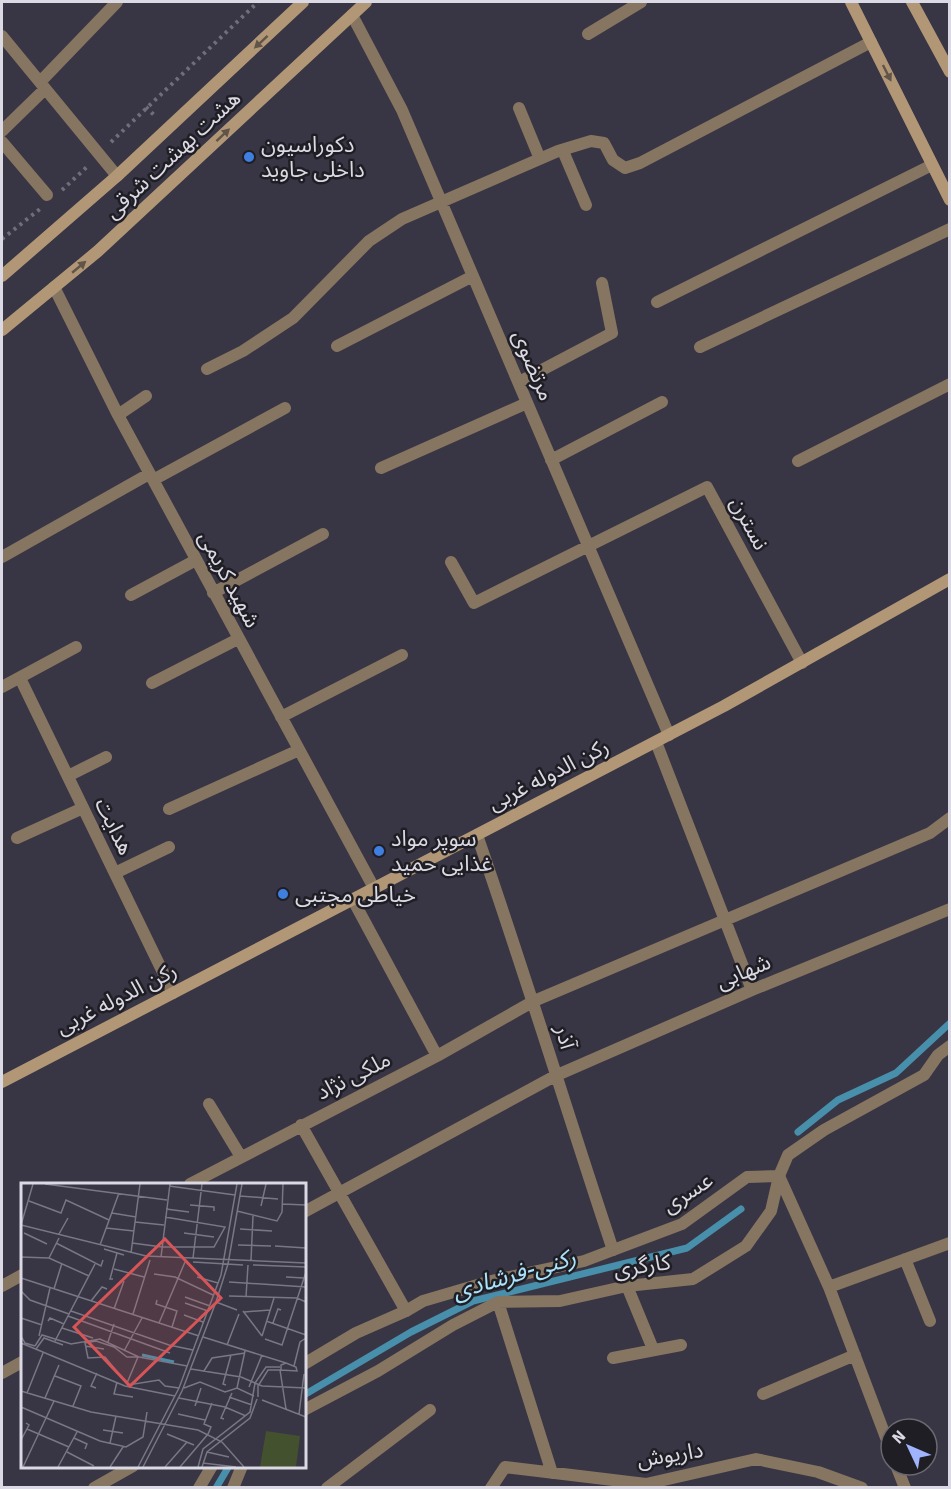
<svg xmlns="http://www.w3.org/2000/svg" width="951" height="1489" font-family="Signika,'Noto Sans Arabic',sans-serif">
<style>
.lines{fill:none;stroke-linecap:round;stroke-linejoin:round}
.stream{stroke:#488fab;stroke-width:7}
.path{stroke:#706e7b;stroke-width:4;stroke-dasharray:3 4.5;stroke-linecap:butt}
.minor{stroke:#867560;stroke-width:12}
.tertiary{stroke:#867560;stroke-width:12}
.secondary{stroke:#b29776;stroke-width:12}
.oneway{fill:#615449}
.shop-dot{fill:#3f7fe0;stroke:#1f1e24;stroke-width:2}
.labels{text-anchor:middle;stroke-width:5;stroke-linejoin:round;paint-order:stroke}
.poi-label{font-size:22px;fill:#dbd9e3;stroke:#1f1e24;text-anchor:start}
.street-label{font-size:22px;fill:#dbd9e3;stroke:#1f1e24}
.water-label{font-size:24px;font-style:italic;fill:#aae3fc;stroke:#1f1e24}
.inset-river{fill:none;stroke:#488fab;stroke-width:3}
.inset-road{fill:none;stroke:#797784;stroke-width:1.5}
.view{fill:#d75457;fill-opacity:0.15;stroke:#d75457;stroke-width:3}
.inset-edge{fill:none;stroke:#dbd9e3;stroke-width:3}
</style>
<rect width="100%" height="100%" fill="#383544"/>
<g class="lines">
<!-- stream -->
<path class="stream" d="M798,1132L838,1100L896,1073L950,1023
M304,1395L411,1332L473,1301L687,1248L741,1209
M216,1488L229,1466"/>
<!-- path -->
<path class="path" d="M146,107L156,117
M111,142L258,2
M62,190L89,165
M2,239L40,209"/>
<!-- minor -->
<path class="minor" d="M352,15L402,110L669,735
M588,34L641,2
M2,36L117,176
M40,82L117,2
M519,108L540,159
M2,131L45,89
M2,142L47,195
M563,151L586,205
M54,287L118,415L374,888
M657,302L932,165
M337,346L473,276
M700,347L950,229
M207,369L243,351L293,318L369,241L402,219L558,151L591,141L604,143L613,160L625,168L640,163L871,42
M519,382L612,333L602,283
M118,415L146,396
M551,460L662,402
M798,461L950,384
M381,468L527,403
M153,480L285,408
M2,557L149,474
M451,562L474,603L707,487L802,663
M213,593L323,534
M131,595L196,560
M20,678L173,993
M152,683L238,639
M2,687L76,647
M281,717L402,655
M656,742L752,990
M68,776L106,757
M169,809L299,750
M477,835C525,973 567,1112 613,1250
M17,838L83,808
M115,873L169,847
M353,900L437,1056
M209,1104L241,1157
M301,1125L406,1311
M779,1176L829,1287L891,1451
M190,1184L437,1056L534,1001L930,833L950,818
M304,1212L555,1076L752,990L950,909
M905,1259L930,1321
M2,1286L22,1275
M627,1286L653,1349
M829,1287L950,1243
M498,1302L552,1473
M613,1358L681,1345
M2,1373L22,1362
M763,1394L855,1355
M304,1410L378,1371L453,1325L498,1302L560,1301L627,1286L693,1279L746,1246L771,1211L779,1176
M896,1465L905,1488
M94,1488L133,1466
M233,1488L242,1466
M327,1488L430,1410
M491,1488L505,1467L646,1484L756,1459L818,1472L862,1488"/>
<!-- tertiary -->
<path class="tertiary" d="M304,1364L356,1333L406,1311L423,1301L491,1281L584,1261L682,1224L747,1177L779,1176L788,1155L824,1130L924,1075L938,1055L950,1046
M199,1488L212,1466"/>
<!-- secondary -->
<path class="secondary" d="M851,2L950,200
M912,2L950,72
M2,276L117,176L303,2
M2,330L98,251L366,2
M2,1082L724,706L950,579"/>
</g>
<!-- one-way arrows -->
<defs><path id="oneway-solid" d="M-6-.8H1V-3.2L6.5 0L1 3.2V.8H-6Z" transform="scale(1.5)"/></defs>
<g class="oneway">
<use href="#oneway-solid" transform="translate(261 42) rotate(137)"/>
<use href="#oneway-solid" transform="translate(887 73) rotate(63)"/>
<use href="#oneway-solid" transform="translate(223 135) rotate(-43)"/>
<use href="#oneway-solid" transform="translate(79 267) rotate(-40)"/>
</g>
<!-- markers -->
<g class="shop-dot">
<circle cx="249" cy="157" r="6"/>
<circle cx="379" cy="851" r="6"/>
<circle cx="283" cy="894" r="6"/>
</g>
<g class="labels">
<!-- poi labels -->
<g class="poi-label">
<text x="261" y="152">دکوراسیون<tspan x="261" dy="25">داخلی جاوید</tspan></text>
<text x="391" y="846">سوپر مواد<tspan x="391" dy="25">غذایی حمید</tspan></text>
<text x="295" y="902">خیاطی مجتبی</text>
</g>
<!-- street labels -->
<g class="street-label">
<text transform="translate(172 154) rotate(-43)" y="8">هشت بهشت شرقی</text>
<text transform="translate(534 365) rotate(67)" y="8">مرتضوی</text>
<text transform="translate(750 523) rotate(62)" y="8">نسترن</text>
<text transform="translate(230 579) rotate(62)" y="8">شهید کریمی</text>
<text transform="translate(548 774) rotate(-27)" y="8">رکن الدوله غربی</text>
<text transform="translate(115 826) rotate(64)" y="8">هدایت</text>
<text transform="translate(743 971) rotate(-23)" y="8">شهابی</text>
<text transform="translate(116 998) rotate(-27)" y="8">رکن الدوله غربی</text>
<text transform="translate(566 1037) rotate(75)" y="8">آذر</text>
<text transform="translate(353 1075) rotate(-27)" y="8">ملکی نژاد</text>
<text transform="translate(687 1192) rotate(-33)" y="8">عسری</text>
<text transform="translate(642 1265) rotate(-8)" y="8">کارگری</text>
<text transform="translate(670 1454) rotate(-9)" y="8">داریوش</text>
</g>
<!-- water labels -->
<g class="water-label">
<text transform="translate(514 1274) rotate(-16)" y="8">رکنی-فرشادی</text>
</g>
</g>
<!-- overview -->
<g transform="translate(21 1183)">
<rect width="285" height="285" fill="#383544"/>
<path d="M245,248L279,253L275,284H239Z" fill="#43512f"/>
<path class="inset-river" d="M121,172L153,179"/>
<path class="inset-road" d="M12,1L0,42L125,73L285,80M24,1L146,17M148,3L214,12M219,13L257,16M8,18L40,30L45,17L88,37M262,21L285,22M169,22L193,24V28M240,23L245,1M145,26L168,29M216,28L256,38L261,29L262,1M91,30L115,34M114,39L143,42M85,45L113,48M219,46L251,48M3,50L26,61M163,50L193,54M38,51L47,35M35,60L80,83L82,77M111,60L141,64M79,62L98,10M217,62L250,63M254,63L285,65M141,64H193L204,44L144,34M83,66L103,72M110,70L119,1M0,74L28,75L68,93M140,74L149,1M28,75L38,55M172,75L181,1M230,77L232,33M172,79L222,82M232,82L285,84M93,86L123,94M133,91L154,94L192,112M176,94L197,100M265,94L283,95M0,95L178,153M92,96H89L96,70M208,99L285,104M33,106L41,80M0,108L9,117L48,131M208,113L276,115L285,119M164,114L189,123M225,114L227,82M136,117L135,121L156,128L151,144M70,118L81,104L86,106M195,119L216,127M164,120L187,128M93,126L103,98M50,128L148,162L172,167M222,128L241,153M223,129L249,127M112,131L129,77M163,132L182,139M47,133L149,170M0,135L21,142M27,138L29,135L43,141M245,138L285,152M138,140L164,79M252,140L257,126L260,127M41,145L72,155M0,153L4,160L14,163M18,153L29,105M241,153L253,115M182,154L265,180M244,156L261,162L285,89M34,158L74,81M87,159L93,141M0,160L104,203L154,213M206,162L218,131M14,163L21,152L50,161L79,156L118,174L166,183M64,163L83,166M15,166L23,155L42,162M103,168L121,135M118,174H106L93,164L75,158L64,160L67,175L84,174L107,202L138,197L144,203L158,205M265,180L275,184L276,188L260,187V182ZM273,183L279,159L285,155M170,186L220,194L241,203L285,205M183,188L191,175L224,170M34,193L60,203L52,223M96,199L93,211L112,214M106,200L117,174M205,202L202,201L210,172M228,204L241,172M75,205L70,203L76,190M163,205L179,199L204,209L216,205L233,213M216,205L224,168M0,208L70,229L177,247L201,259L223,284M6,210L22,170M208,214L231,222M237,214V203L247,187H259L265,226M24,215L38,182M158,215L204,224L225,233M241,217L285,234M174,223L180,205M0,224L79,258L105,264L122,254L126,229M157,231L184,237M278,231L283,191M203,236L200,235L211,210M6,246L48,264M82,247L102,250M146,251L173,262M53,255L66,261L64,266M0,257L8,242L5,240M89,260L95,233M46,269L73,283M186,269L208,274M182,280L215,284M2,284L33,218M37,284L56,249M89,284L102,264M117,284L158,205L200,92L216,1M122,284L161,208L195,119L207,81L221,1M144,284L166,259M159,284L187,251L190,244L183,241L191,220M177,284L182,266L229,229L234,200L245,184H259M181,284L186,269L229,235L236,216"/>
<path class="view" d="M144,56L200,115L109,203L53,144Z"/>
<rect width="285" height="285" class="inset-edge"/>
</g>
<!-- border -->
<rect width="951" height="1489" fill="none" stroke="#dbd9e3" stroke-width="6"/>
<!-- north arrow -->
<g transform="translate(909 1447) rotate(314)"><circle r="28" fill="#1f1e24" stroke="#6a6970" stroke-width="1.5"/>
<path d="M0-4.5L10 22L0 15L-10 22Z" fill="#a0b3fd"/>
<text y="-9" font-size="16" font-weight="bold" text-anchor="middle" fill="#dbd9e3">N</text>
</g>
</svg>
